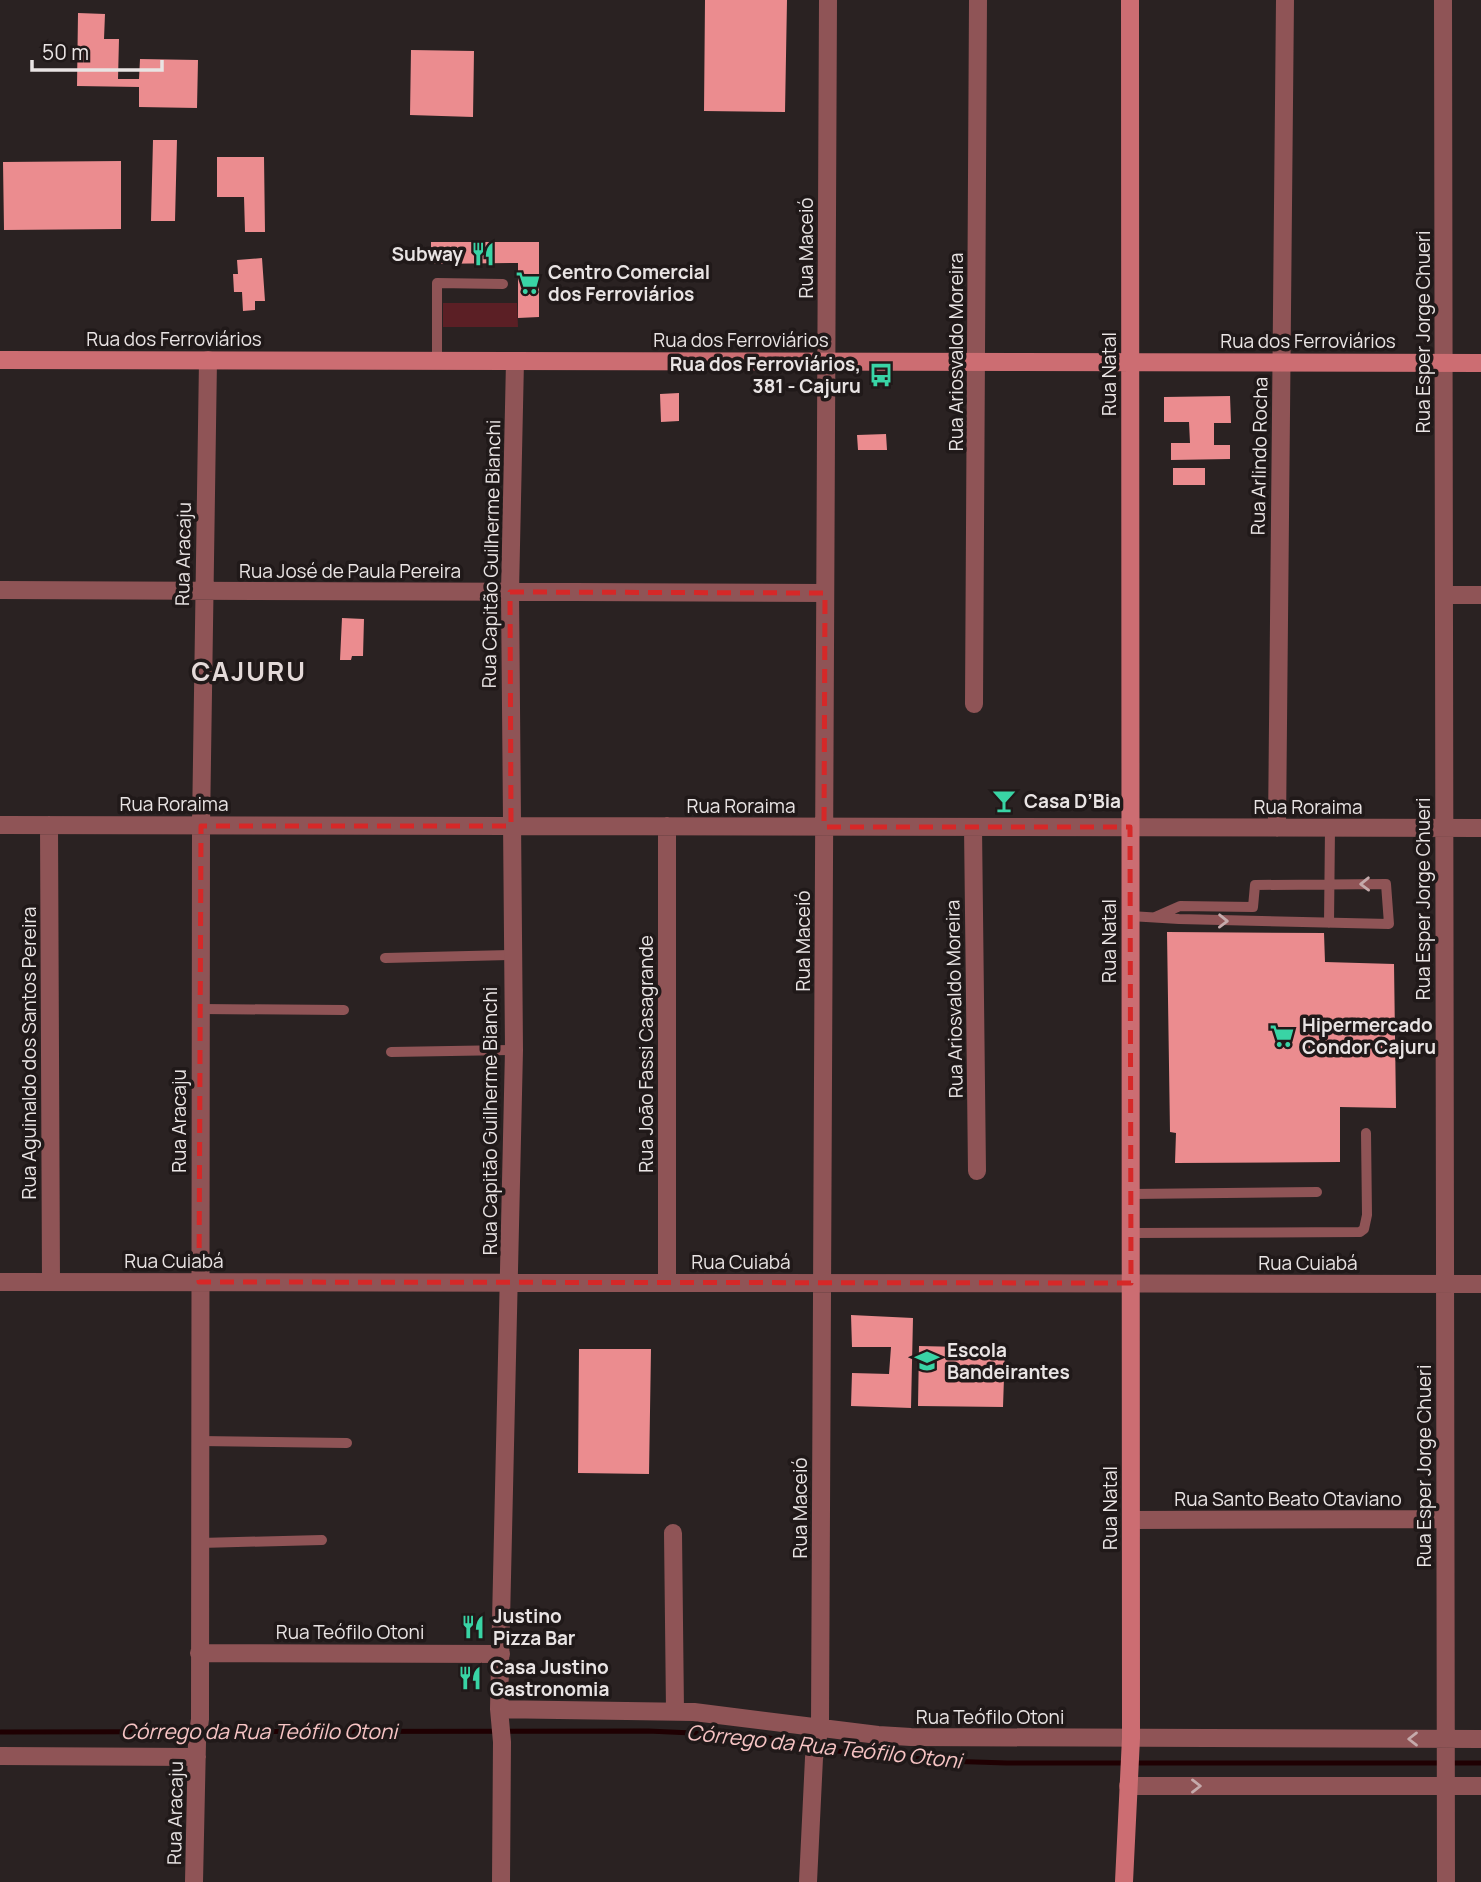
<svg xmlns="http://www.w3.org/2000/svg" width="1481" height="1882" font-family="Manrope,sans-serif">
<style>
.green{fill:#5b1f25}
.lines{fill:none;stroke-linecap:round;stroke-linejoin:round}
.stream{stroke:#1f0002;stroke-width:5}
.building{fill:#eb8c8f}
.lane{stroke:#8f5456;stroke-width:10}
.street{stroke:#8f5456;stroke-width:18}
.secondary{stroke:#cc6d72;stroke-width:18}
.oneway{stroke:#c5aaab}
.marked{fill:none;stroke:#d62828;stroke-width:5;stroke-dasharray:14 9;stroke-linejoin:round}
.labels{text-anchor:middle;stroke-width:7;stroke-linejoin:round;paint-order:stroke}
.street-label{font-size:19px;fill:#e9e4e4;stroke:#201919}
.poi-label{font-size:19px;font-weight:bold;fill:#e9e4e4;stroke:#201919;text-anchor:start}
.water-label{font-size:21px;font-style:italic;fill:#f7c4c4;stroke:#201919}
.district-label{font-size:26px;font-weight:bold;letter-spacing:2px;fill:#e4dad9;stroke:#201919}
</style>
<rect width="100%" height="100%" fill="#2a2222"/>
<!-- green -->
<path class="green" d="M443,303H517L518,327H443Z"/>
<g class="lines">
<!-- stream -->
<path class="stream" d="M0,1732L648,1731L759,1736L837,1751L944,1761L1007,1763H1481"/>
</g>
<!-- building -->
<path class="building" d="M705,0H787L785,112L704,111Z
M78,13L105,14L104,39H119L118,79H139L140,59L198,60L197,108L139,107V87L77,86Z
M411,50L474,51L473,117L410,115Z
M153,140H177L175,221H151Z
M217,157H264L265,232H245L244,197H217Z
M121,161V229L4,230L3,162Z
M431,242H539V317L518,318V263L431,264Z
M262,258L265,301H255V310L243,311L242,292H234L233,274H238L237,260Z
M679,393V421L661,422L660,394Z
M1230,396L1231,423H1214V445H1230V459L1171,460V443H1190L1189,422H1164V397Z
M886,434L887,450H858L857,435Z
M1173,468H1205V485H1173Z
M342,618L364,619L363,656H352L351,660H340Z
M1167,932L1324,933L1325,962L1394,964L1396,1108L1340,1107V1162L1175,1163L1176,1133L1170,1132Z
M851,1315L913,1318L911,1408L851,1406L852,1373L889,1374L891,1347H852Z
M919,1346L1005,1348L1003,1407L918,1406Z
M579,1349H651L649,1474L578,1473Z"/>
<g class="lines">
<!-- lane -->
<path class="lane" d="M437,361V283L503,284
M1130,916L1179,919L1389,924L1386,884L1255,885L1253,907L1180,906L1155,917
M1329,923L1330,828
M385,958L512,955
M201,1009L344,1010
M391,1052L514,1050
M1131,1194L1317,1192
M1131,1233L1360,1232L1364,1229L1367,1215L1366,1133
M200,1441L347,1443
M200,1543L322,1540"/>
<!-- street -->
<path class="street" d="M1443,0L1446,1882
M0,590L825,593
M1444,595H1481
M974,704L978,0
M0,825L1481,828
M49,825L51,1282
M973,827L977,1171
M1277,828L1285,0
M0,1282L1481,1284
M667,1283V826
M1131,1520L1445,1519
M673,1533L675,1711
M199,1653L501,1654
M499,1709L694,1712L878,1735L911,1737L1481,1739
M0,1756L197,1757
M1128,1786H1481
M194,1882L197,1742L200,1719L201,826L208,360
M501,1882L502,1742L499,1709L514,1050L510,592L515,361
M808,1882L814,1758L820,1726L828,0"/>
<!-- secondary -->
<path class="secondary" d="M0,360L1481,363
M1124,1882L1131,1738L1130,0"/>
</g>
<!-- one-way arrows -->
<defs><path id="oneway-chevron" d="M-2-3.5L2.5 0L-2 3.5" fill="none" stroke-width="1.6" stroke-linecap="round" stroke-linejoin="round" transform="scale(1.75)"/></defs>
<g class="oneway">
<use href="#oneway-chevron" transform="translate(1365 884) rotate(179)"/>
<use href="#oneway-chevron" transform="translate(1223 921) rotate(1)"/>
<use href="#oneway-chevron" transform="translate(1413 1739) rotate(-180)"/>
<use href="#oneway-chevron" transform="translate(1196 1786)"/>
</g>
<!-- marked area -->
<path class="marked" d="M510,592L825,593L824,827H1130L1131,1283L199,1282L201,826H511Z"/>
<!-- icons -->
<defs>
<g id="restaurant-bare" transform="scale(1.89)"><path d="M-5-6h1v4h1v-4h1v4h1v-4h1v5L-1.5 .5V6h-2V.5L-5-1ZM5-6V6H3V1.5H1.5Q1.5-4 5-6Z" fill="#39d4a5" stroke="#201919" stroke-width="2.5" paint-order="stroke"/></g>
<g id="supermarket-bare" transform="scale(1.89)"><path d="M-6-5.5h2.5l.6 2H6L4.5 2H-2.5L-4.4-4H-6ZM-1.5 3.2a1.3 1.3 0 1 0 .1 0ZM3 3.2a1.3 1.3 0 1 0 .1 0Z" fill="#39d4a5" stroke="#201919" stroke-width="2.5" paint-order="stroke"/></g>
<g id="bus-bare" transform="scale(1.89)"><path d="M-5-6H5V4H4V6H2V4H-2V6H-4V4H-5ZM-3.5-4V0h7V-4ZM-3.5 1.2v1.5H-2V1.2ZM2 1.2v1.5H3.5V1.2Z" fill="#39d4a5" stroke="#201919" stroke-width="2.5" paint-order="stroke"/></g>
<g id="bar-bare" transform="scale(1.89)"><path d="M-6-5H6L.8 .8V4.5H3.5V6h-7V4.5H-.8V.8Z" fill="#39d4a5" stroke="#201919" stroke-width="2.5" paint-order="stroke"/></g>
<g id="school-bare" transform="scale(1.89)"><path d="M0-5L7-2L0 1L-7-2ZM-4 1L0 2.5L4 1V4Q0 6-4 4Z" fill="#39d4a5" stroke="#201919" stroke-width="2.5" paint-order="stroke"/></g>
</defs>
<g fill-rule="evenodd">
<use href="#restaurant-bare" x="483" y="254"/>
<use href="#supermarket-bare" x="528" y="283"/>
<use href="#bus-bare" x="881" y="375"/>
<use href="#bar-bare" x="1004" y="801"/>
<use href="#supermarket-bare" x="1282" y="1036"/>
<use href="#school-bare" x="927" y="1361"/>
<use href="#restaurant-bare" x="473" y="1627"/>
<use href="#restaurant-bare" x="470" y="1678"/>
</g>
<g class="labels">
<!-- street labels -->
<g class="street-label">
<text transform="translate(806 248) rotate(-90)" y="7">Rua Maceió</text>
<text transform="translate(1423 332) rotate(-90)" y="7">Rua Esper Jorge Chueri</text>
<text x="174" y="346">Rua dos Ferroviários</text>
<text x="741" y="347">Rua dos Ferroviários</text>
<text x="1308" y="348">Rua dos Ferroviários</text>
<text transform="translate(956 352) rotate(-90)" y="7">Rua Ariosvaldo Moreira</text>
<text transform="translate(1109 374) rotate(-90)" y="7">Rua Natal</text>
<text transform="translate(1259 456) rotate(-89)" y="7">Rua Arlindo Rocha</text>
<text transform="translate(183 554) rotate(-89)" y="7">Rua Aracaju</text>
<text transform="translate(491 554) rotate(-89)" y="7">Rua Capitão Guilherme Bianchi</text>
<text x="350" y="578">Rua José de Paula Pereira</text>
<text x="174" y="811">Rua Roraima</text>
<text x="741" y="813">Rua Roraima</text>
<text x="1308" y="814">Rua Roraima</text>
<text transform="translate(1423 899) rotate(-90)" y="7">Rua Esper Jorge Chueri</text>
<text transform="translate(803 941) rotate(-90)" y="7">Rua Maceió</text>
<text transform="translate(1109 941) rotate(-90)" y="7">Rua Natal</text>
<text transform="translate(954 999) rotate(-91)" y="7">Rua Ariosvaldo Moreira</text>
<text transform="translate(29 1053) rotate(-90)" y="7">Rua Aguinaldo dos Santos Pereira</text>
<text transform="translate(646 1054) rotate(-90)" y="7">Rua João Fassi Casagrande</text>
<text transform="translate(179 1121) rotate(-90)" y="7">Rua Aracaju</text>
<text transform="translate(490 1121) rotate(-90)" y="7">Rua Capitão Guilherme Bianchi</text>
<text x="174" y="1268">Rua Cuiabá</text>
<text x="741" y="1269">Rua Cuiabá</text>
<text x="1308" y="1270">Rua Cuiabá</text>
<text transform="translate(1424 1466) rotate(-90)" y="7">Rua Esper Jorge Chueri</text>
<text x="1288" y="1506">Rua Santo Beato Otaviano</text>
<text transform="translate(800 1508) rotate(-90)" y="7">Rua Maceió</text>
<text transform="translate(1110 1508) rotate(-90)" y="7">Rua Natal</text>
<text x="350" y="1639">Rua Teófilo Otoni</text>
<text x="990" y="1724">Rua Teófilo Otoni</text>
<text transform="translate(175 1813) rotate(-89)" y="7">Rua Aracaju</text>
</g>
<!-- poi labels -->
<g class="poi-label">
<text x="463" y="261" text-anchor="end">Subway</text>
<text x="548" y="279">Centro Comercial<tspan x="548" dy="22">dos Ferroviários</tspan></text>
<text x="861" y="371" text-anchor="end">Rua dos Ferroviários,<tspan x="861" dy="22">381 - Cajuru</tspan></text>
<text x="1024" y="808">Casa D’Bia</text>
<text x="1302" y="1032">Hipermercado<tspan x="1302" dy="22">Condor Cajuru</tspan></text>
<text x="947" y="1357">Escola<tspan x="947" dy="22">Bandeirantes</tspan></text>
<text x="493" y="1623">Justino<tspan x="493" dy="22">Pizza Bar</tspan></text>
<text x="490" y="1674">Casa Justino<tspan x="490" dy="22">Gastronomia</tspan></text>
</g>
<!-- water labels -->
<g class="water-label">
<text x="259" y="1739">Córrego da Rua Teófilo Otoni</text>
<text transform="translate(824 1747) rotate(6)" y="7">Córrego da Rua Teófilo Otoni</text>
</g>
<!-- district labels -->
<g class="district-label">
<text x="249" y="681">CAJURU</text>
</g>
</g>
<!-- scale -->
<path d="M32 60v10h130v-10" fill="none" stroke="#e9e4e4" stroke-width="3.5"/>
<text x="42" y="60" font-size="21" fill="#e9e4e4" stroke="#201919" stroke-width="5" paint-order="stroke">50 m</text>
</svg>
